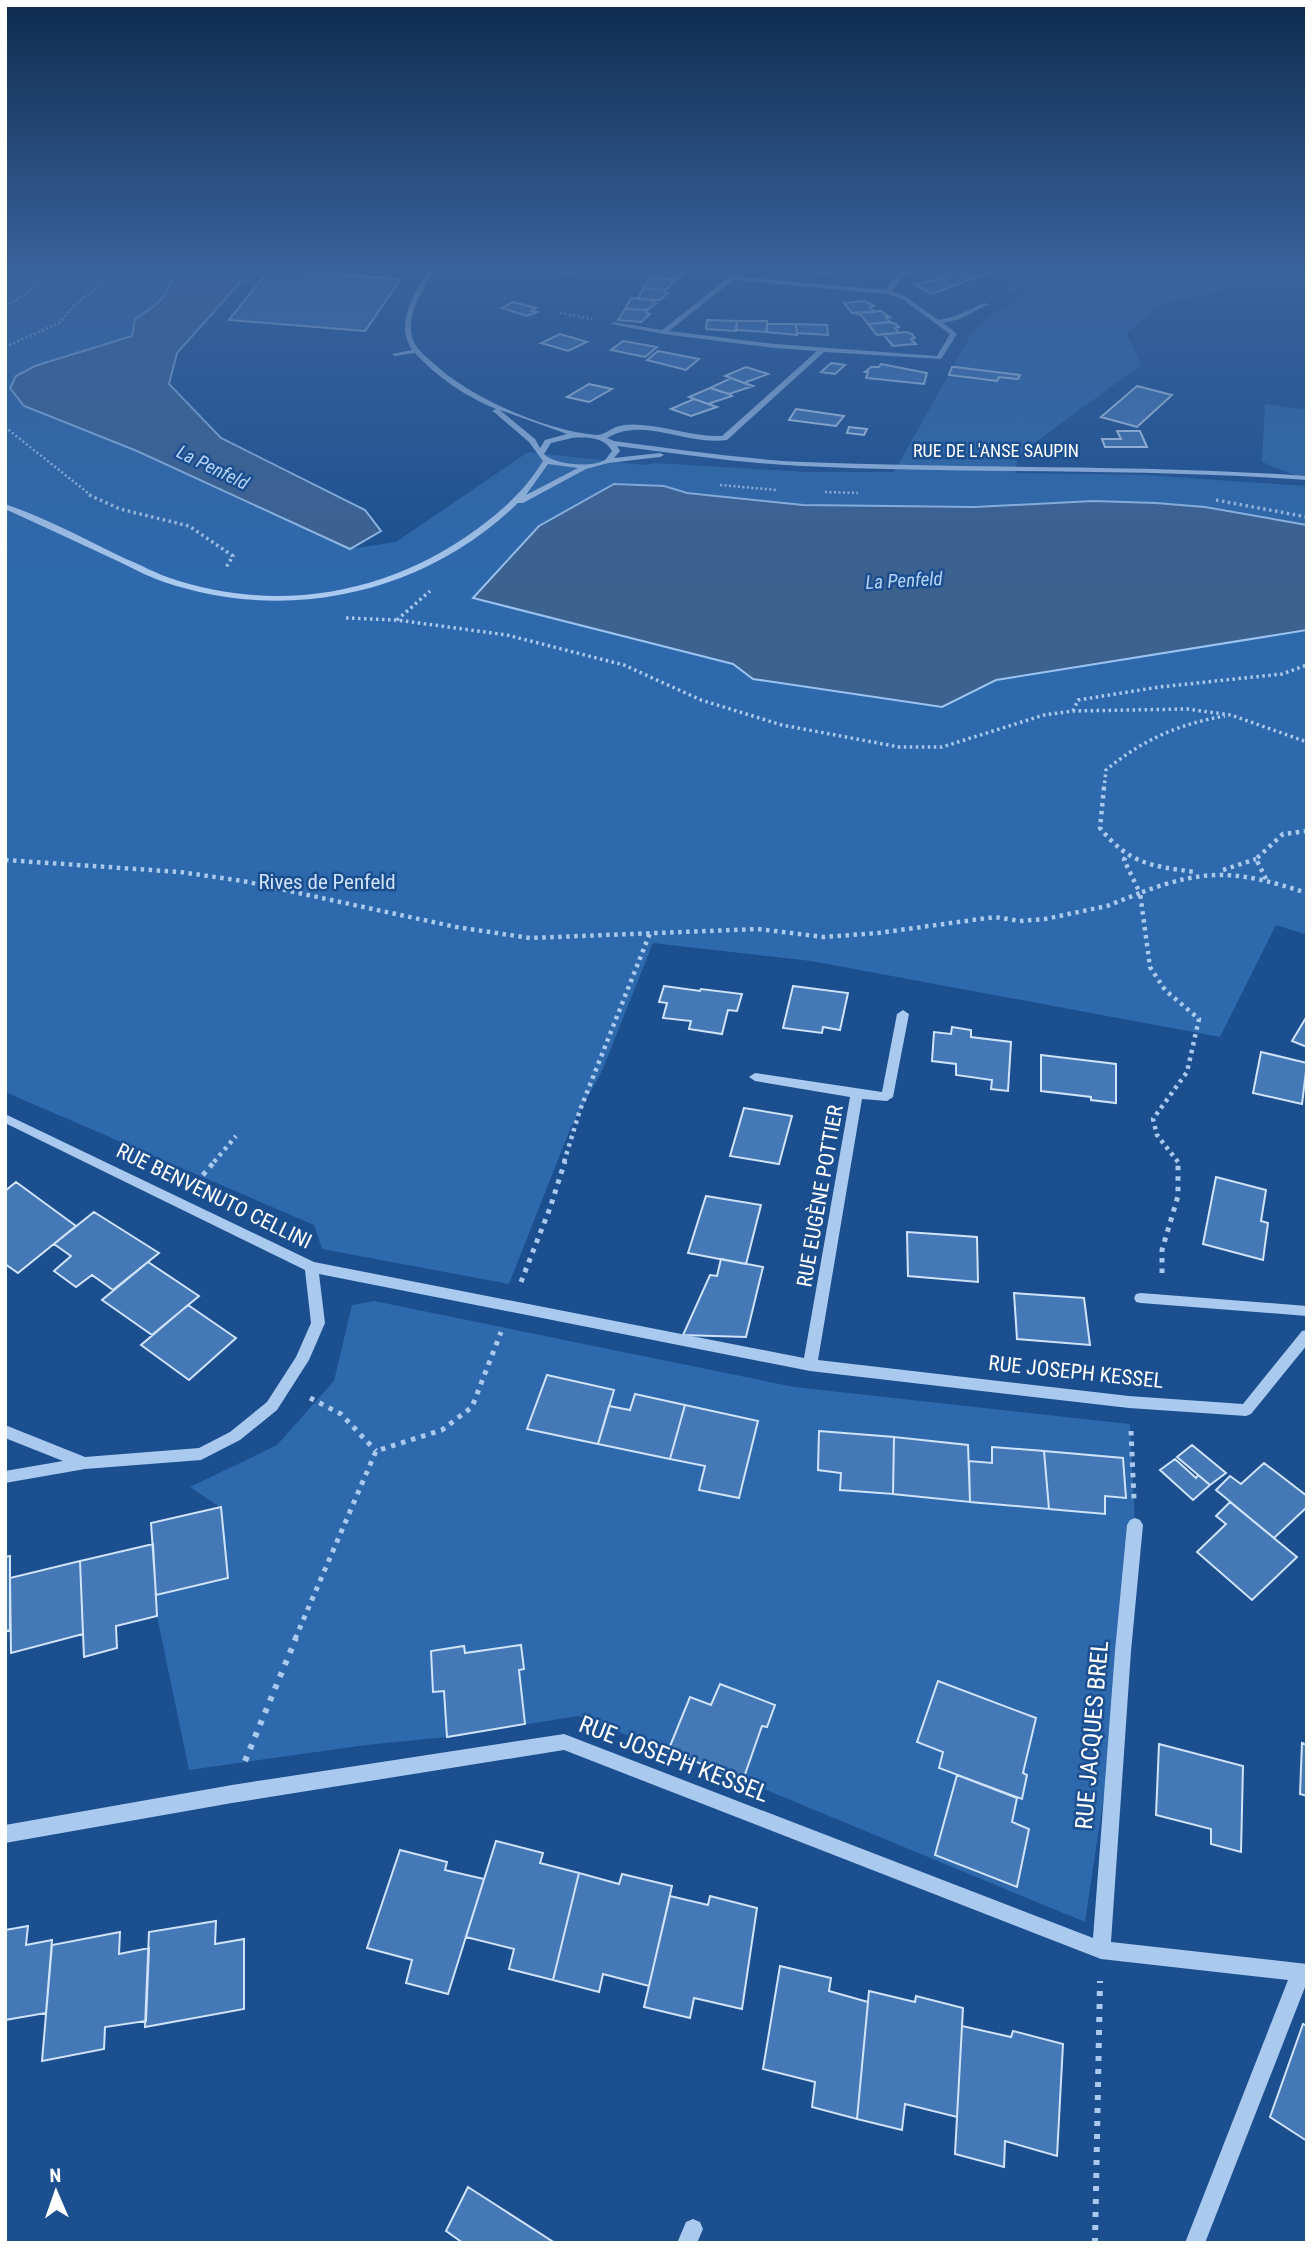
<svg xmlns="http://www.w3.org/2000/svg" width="1312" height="2248" font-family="'Roboto Condensed',sans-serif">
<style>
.green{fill:#2e69ad}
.water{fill:#3c6290;stroke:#9cc4f0;stroke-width:2}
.building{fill:#4478b7;stroke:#cfe3fa;stroke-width:2}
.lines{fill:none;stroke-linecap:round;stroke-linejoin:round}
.path-far4{stroke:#a9c9ee;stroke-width:2.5;stroke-dasharray:2 2.5;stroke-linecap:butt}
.path-far3{stroke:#a9c9ee;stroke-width:3.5;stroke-dasharray:2.5 3.5;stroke-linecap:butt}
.path-far2{stroke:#a9c9ee;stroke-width:4.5;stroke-dasharray:3.5 4.5;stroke-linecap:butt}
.path-far1{stroke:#a9c9ee;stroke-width:5;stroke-dasharray:4.5 6;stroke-linecap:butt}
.path{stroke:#a9c9ee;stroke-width:6;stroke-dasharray:5 8;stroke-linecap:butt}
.minor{fill:#a9c9ee;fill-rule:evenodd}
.labels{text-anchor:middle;stroke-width:5;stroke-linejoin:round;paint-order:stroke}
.far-street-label{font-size:18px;fill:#fff;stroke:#1b4f8f}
.far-water-label{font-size:19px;font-style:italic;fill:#b5d3f5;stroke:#1b4f8f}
.park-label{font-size:21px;fill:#cfe3fa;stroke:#1b4f8f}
.street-label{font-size:21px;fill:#fff;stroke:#1b4f8f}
.near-street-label{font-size:24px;fill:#fff;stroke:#1b4f8f}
</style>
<rect width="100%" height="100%" fill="#1b4f8f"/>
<!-- green -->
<path class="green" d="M5,268H184L172,277C168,298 152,308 135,319L133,336L35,366L25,406L137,451L350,549L396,542L528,452L643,465L656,463L805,472H894L973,331L989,317L1066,268H1307V289L1256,282L1160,305L1126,333L1141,365L1018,455L1015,473L1144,475L1307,486V525L1205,507L1156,503L1093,501L975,507L803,505L687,493L664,486L474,598L733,664L753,679L942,707L996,680L1307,630V935L1276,925L1220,1037L811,961L653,943L602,1071L571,1127L509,1284L322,1249L314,1225L5,1092Z
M1265,404L1307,410V480L1262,462Z
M374,1301L794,1387L1130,1424L1135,1525L1120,1689L1085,1922L742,1780L578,1716L447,1737L366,1745L189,1770L157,1616L156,1595L228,1577L221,1508L190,1487L277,1445L334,1381L352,1305Z"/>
<!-- water -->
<path class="water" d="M184,268H253L177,353L169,384L221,438L365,510L381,531L350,549L137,451L24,406L10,388L16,376L35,366L132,336L135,319C152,308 169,298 172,277Z
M614,484L664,486L687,493L803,505L975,507L1093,501L1156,503L1205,507L1307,525V630L996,680L942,707L753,679L733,664L473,598L539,526Z"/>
<!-- building -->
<path class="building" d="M554,268H588L590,269L565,275Z
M660,268L681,270L680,272H685L677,280L656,278Z
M803,268H833L834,274L803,271Z
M964,268H990L995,270L974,278L957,269Z
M269,270L401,279L365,331L229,320Z
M961,271L974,278L953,286L936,276Z
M650,278L671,279L670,282H674L665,290L643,288Z
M940,279L953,286L932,294L914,284Z
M643,288L665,290L664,292L668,293L660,300L638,299Z
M631,298L653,300L652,302L656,303L647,310L625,309Z
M865,301L874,306L870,307L874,312L852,313L844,303Z
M513,302L536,308L532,311L537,312L527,316L502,308Z
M625,309L647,310L646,313L650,314L641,322L618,320Z
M881,311L890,317H886L890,322L868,324L861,315L852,313Z
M707,320L737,321L736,331L706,329Z
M737,321H767V332L736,330Z
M890,322L896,324L899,327L895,328L899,333L877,335L868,324Z
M767,324H796L797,335L766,332Z
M796,324L827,325L828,335L797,333Z
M906,332L912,334L915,338L911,339L916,344L893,346L883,334Z
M560,334L587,342L568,351L541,343Z
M623,341L657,347L645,357L611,350Z
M658,351L699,359L686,370L647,360Z
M831,363L845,365L835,374L821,372Z
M881,364L927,373L924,384L866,378L868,372H865L871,367H879Z
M746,367L768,374L744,383L725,376Z
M952,367H955L1020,375L1018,379L999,377L997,381L949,375Z
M731,378L744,383L753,386L729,394L710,388Z
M589,384L612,389L589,402L567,397Z
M1137,386L1172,395L1137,427L1101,417Z
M710,388L729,394L732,396L708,404L689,397Z
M694,399L717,407L691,416L671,409Z
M796,409L844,416L836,426L789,420Z
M849,427L867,429L864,435L847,433Z
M1117,431H1140L1147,447H1105L1102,439H1121Z
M664,986L700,991L701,989L742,994L737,1011L728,1010L722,1034L689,1029L691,1021L663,1018L667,1003L659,1002Z
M793,986L848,993L840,1030L823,1027L822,1033L783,1028Z
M1307,1016V1047L1292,1041Z
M952,1027L971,1030V1037L1011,1042L1008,1091L991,1089L992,1080L956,1075V1064L932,1061L934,1032L951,1034Z
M1261,1052L1307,1063L1302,1104L1253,1093Z
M1041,1055L1116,1064V1103L1091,1100V1097L1041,1091Z
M744,1108L792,1116L779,1164L730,1156Z
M1216,1177L1266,1190L1261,1221L1268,1223L1263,1260L1203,1244Z
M16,1182L76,1226L18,1273L5,1264V1191Z
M706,1196L761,1205L746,1264L688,1253Z
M94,1212L159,1253L113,1290L92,1275L76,1287L54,1271L71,1256L54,1244Z
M907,1232L977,1237L978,1282L908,1276Z
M721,1259L763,1267L746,1337L683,1335L710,1275L717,1276Z
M148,1262L199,1296L152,1335L102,1300Z
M1014,1293L1084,1298L1090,1345L1017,1339Z
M188,1305L236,1338L189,1380L141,1345Z
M547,1375L614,1390L598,1444L527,1429Z
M635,1394L685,1405L670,1459L598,1444L609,1406L630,1410Z
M685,1405L758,1421L739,1498L699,1490L705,1466L670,1459Z
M819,1431L894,1437L893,1494L840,1490L841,1473L818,1470Z
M894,1437L968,1445L970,1502L893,1494Z
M1192,1445L1226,1473L1210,1485L1177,1457Z
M992,1447L1044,1451L1049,1509L970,1502L969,1461L992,1463Z
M1044,1451L1123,1458L1126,1498L1105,1496V1514L1049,1509Z
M1175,1459L1196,1478L1198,1475L1210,1485L1193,1500L1160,1470Z
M1264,1463L1307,1496V1507L1274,1538L1216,1490L1230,1476L1241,1484Z
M1230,1502L1297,1557L1252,1600L1197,1552L1226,1524L1216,1516Z
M221,1507L228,1578L156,1595L151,1523Z
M153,1544L157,1616L116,1626L117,1648L84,1657L80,1561Z
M10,1556V1630L5,1632V1557Z
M80,1561L83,1634L11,1653L10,1578Z
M521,1645L524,1669L519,1670L525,1724L447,1737L444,1691L433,1692L431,1651L464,1646L465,1653Z
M938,1681L1036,1718L1023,1773L1027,1775L1022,1799L939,1768L943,1752L917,1742Z
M720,1684L775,1705L767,1727L762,1726L743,1780L668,1751L690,1697L711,1705Z
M1302,1743L1307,1745V1796L1300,1794Z
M1159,1744L1243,1766L1241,1852L1211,1844V1829L1156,1815Z
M957,1775L1017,1798L1012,1822L1029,1829L1017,1887L935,1855Z
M496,1841L543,1853L540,1863L579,1873L553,1980L509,1969L514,1949L466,1937Z
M400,1850L447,1862L445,1870L484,1879L448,1994L406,1983L412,1960L367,1948Z
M579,1873L619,1884L622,1874L672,1886L649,1986L603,1974L599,1992L553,1980Z
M670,1896L708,1905L710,1896L757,1908L742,2009L694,1998L690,2018L644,2007Z
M216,1921L215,1944L244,1939V2009L145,2027L149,1932Z
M28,1926L26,1945L52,1940L46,2013L5,2020V1930Z
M120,1932L119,1954L149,1948L146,2021L105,2027L104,2049L42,2061L52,1945Z
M780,1966L831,1978L829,1991L868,2002L857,2119L812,2107L815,2082L763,2069Z
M869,1991L915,2002L916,1996L963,2008L957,2117L905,2104L902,2130L857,2119Z
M1303,2024L1307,2026V2141L1270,2117Z
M962,2026L1011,2037L1013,2031L1063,2044L1057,2156L1005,2141L1004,2167L955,2154Z
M468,2187L496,2205L555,2243H463L446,2231Z"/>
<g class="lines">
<!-- path-far4 -->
<path class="path-far4" d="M1007,292L1033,278L1064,268
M5,307L65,268
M560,313L592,319
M5,347L59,323L76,304L119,268
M5,427L93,497
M720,485L777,490
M825,492L858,493"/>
<!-- path-far3 -->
<path class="path-far3" d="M89,495L120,509L189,526L233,556L225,569
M1216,500L1307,517
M346,618L397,620L507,635L624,665L701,700L782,725L899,747H942L1044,715L1073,711L1187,709L1231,715L1307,742
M397,620L430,591
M1073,711L1078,700L1159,687L1282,674L1307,665
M1104,789L1106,770C1142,740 1179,724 1225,716"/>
<!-- path-far2 -->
<path class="path-far2" d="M1104,787L1100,828C1129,864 1151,866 1195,872
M5,860L180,872L243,881L456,927L530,938L758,929L824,937L878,933L995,917L1020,921L1045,919L1107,906L1140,893L1124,860L1126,856
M1223,870L1256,859
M1266,879L1256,859L1283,834L1307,831
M214,1162L236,1136
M564,1162L580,1110L650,933
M1178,1162L1157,1135L1153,1119L1187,1072L1199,1019L1165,990L1150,967L1140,893C1208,867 1239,871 1307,893"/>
<!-- path-far1 -->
<path class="path-far1" d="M196,1183L215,1161
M1162,1273V1250L1178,1196V1161
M521,1282L550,1208L565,1161
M310,1398L341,1414L376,1451
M1131,1431L1134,1499
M295,1639L376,1451L442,1430L472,1407L501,1332"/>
<!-- path -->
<path class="path" d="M245,1761L296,1638
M1095,2243L1100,1981"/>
<!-- minor -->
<path class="minor" d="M430,268H436C424,288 406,313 412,337C415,348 424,355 432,362C470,398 545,430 596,435C604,435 609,430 616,427C624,424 634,424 642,425C669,427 694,437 722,436L817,351L775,348L663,334L611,324L614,322L662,330L728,278L704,268H711L733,276L886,290C894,276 905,268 922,268L902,277L892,291L906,297L938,320L956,316L984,303L989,304L960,319L943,323L957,334L941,359L824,352L727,440C685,446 645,416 607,438L614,441C677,449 740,459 803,462C971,469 1139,464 1307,476V480C1139,468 970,474 802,466C740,463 679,454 617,446L620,451L614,458L660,453L664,455L660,457L608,463L586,469L523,503H518C424,594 288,624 164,582C146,576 129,566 111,558C76,542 41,525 5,509V504C46,518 87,540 126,559C141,565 155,573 170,578C276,614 387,595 477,529C503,510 526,489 543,461L529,442L494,412L492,411L496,409C465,396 438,378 415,353L395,356L392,354L412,350C394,323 415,292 430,268ZM733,280L887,294L902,299L950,334L937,356L775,344L669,331ZM500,410L567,434L545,440L540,448L535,439ZM572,438C586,437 605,437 612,451C611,452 606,459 605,460C591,468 555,465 544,454L551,443ZM548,464L578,468L526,495Z
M903,1010L909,1014L893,1097L887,1101L862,1099L818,1360L1129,1396L1243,1404L1302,1331L1307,1330V1345L1251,1414L1246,1416L1129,1408L810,1371L319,1274L325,1323L309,1360L277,1410L240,1440L201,1460L85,1469L5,1483V1471L63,1461L5,1438V1425L85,1457L199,1448L230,1432L267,1402L296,1357L311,1323L305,1270L5,1123V1114L314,1262L804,1358L850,1097L755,1081L749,1077L755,1073L882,1092L897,1014Z
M1141,1293L1307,1306V1316L1141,1303L1136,1302L1134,1298L1136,1294Z
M1135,1518L1140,1520L1143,1525L1131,1651L1111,1942L1307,1964V1982L1205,2243H1185L1288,1980L1101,1959L564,1750L232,1803L5,1843V1825L232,1785L564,1734L1093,1938L1115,1651L1127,1525L1130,1520Z
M693,2219L700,2222L703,2229L697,2243H677L686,2222Z"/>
</g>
<!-- sky -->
<linearGradient id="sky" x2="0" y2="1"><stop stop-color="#0f2b4f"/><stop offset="0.46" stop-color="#39639b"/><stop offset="1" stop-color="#39639b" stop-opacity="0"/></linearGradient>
<rect width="1312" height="582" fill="url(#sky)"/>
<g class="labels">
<!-- far-street labels -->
<g class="far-street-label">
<text x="996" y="457">RUE DE L'ANSE SAUPIN</text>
</g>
<!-- far-water labels -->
<g class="far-water-label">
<text transform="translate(213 467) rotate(26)" y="7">La Penfeld</text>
<text transform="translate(904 580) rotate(-3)" y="7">La Penfeld</text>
</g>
<!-- park labels -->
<g class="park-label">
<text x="327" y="889">Rives de Penfeld</text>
</g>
<!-- street labels -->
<g class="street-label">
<text transform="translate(214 1196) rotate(26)" y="7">RUE BENVENUTO CELLINI</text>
<text transform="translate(820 1196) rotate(-80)" y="7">RUE EUGÈNE POTTIER</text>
<text transform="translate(1076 1372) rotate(6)" y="7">RUE JOSEPH KESSEL</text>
</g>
<!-- near-street labels -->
<g class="near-street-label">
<text transform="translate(1092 1735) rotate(-85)" y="8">RUE JACQUES BREL</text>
<text transform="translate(674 1759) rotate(21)" y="8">RUE JOSEPH KESSEL</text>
</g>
</g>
<!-- border -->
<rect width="1312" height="2248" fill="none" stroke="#ffffff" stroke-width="14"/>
<!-- north arrow -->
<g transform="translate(56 2192) rotate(358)" stroke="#1b4f8f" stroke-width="5" paint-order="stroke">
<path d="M0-5L12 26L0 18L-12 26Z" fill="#ffffff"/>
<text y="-10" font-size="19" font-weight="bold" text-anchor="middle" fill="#ffffff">N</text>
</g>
</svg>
